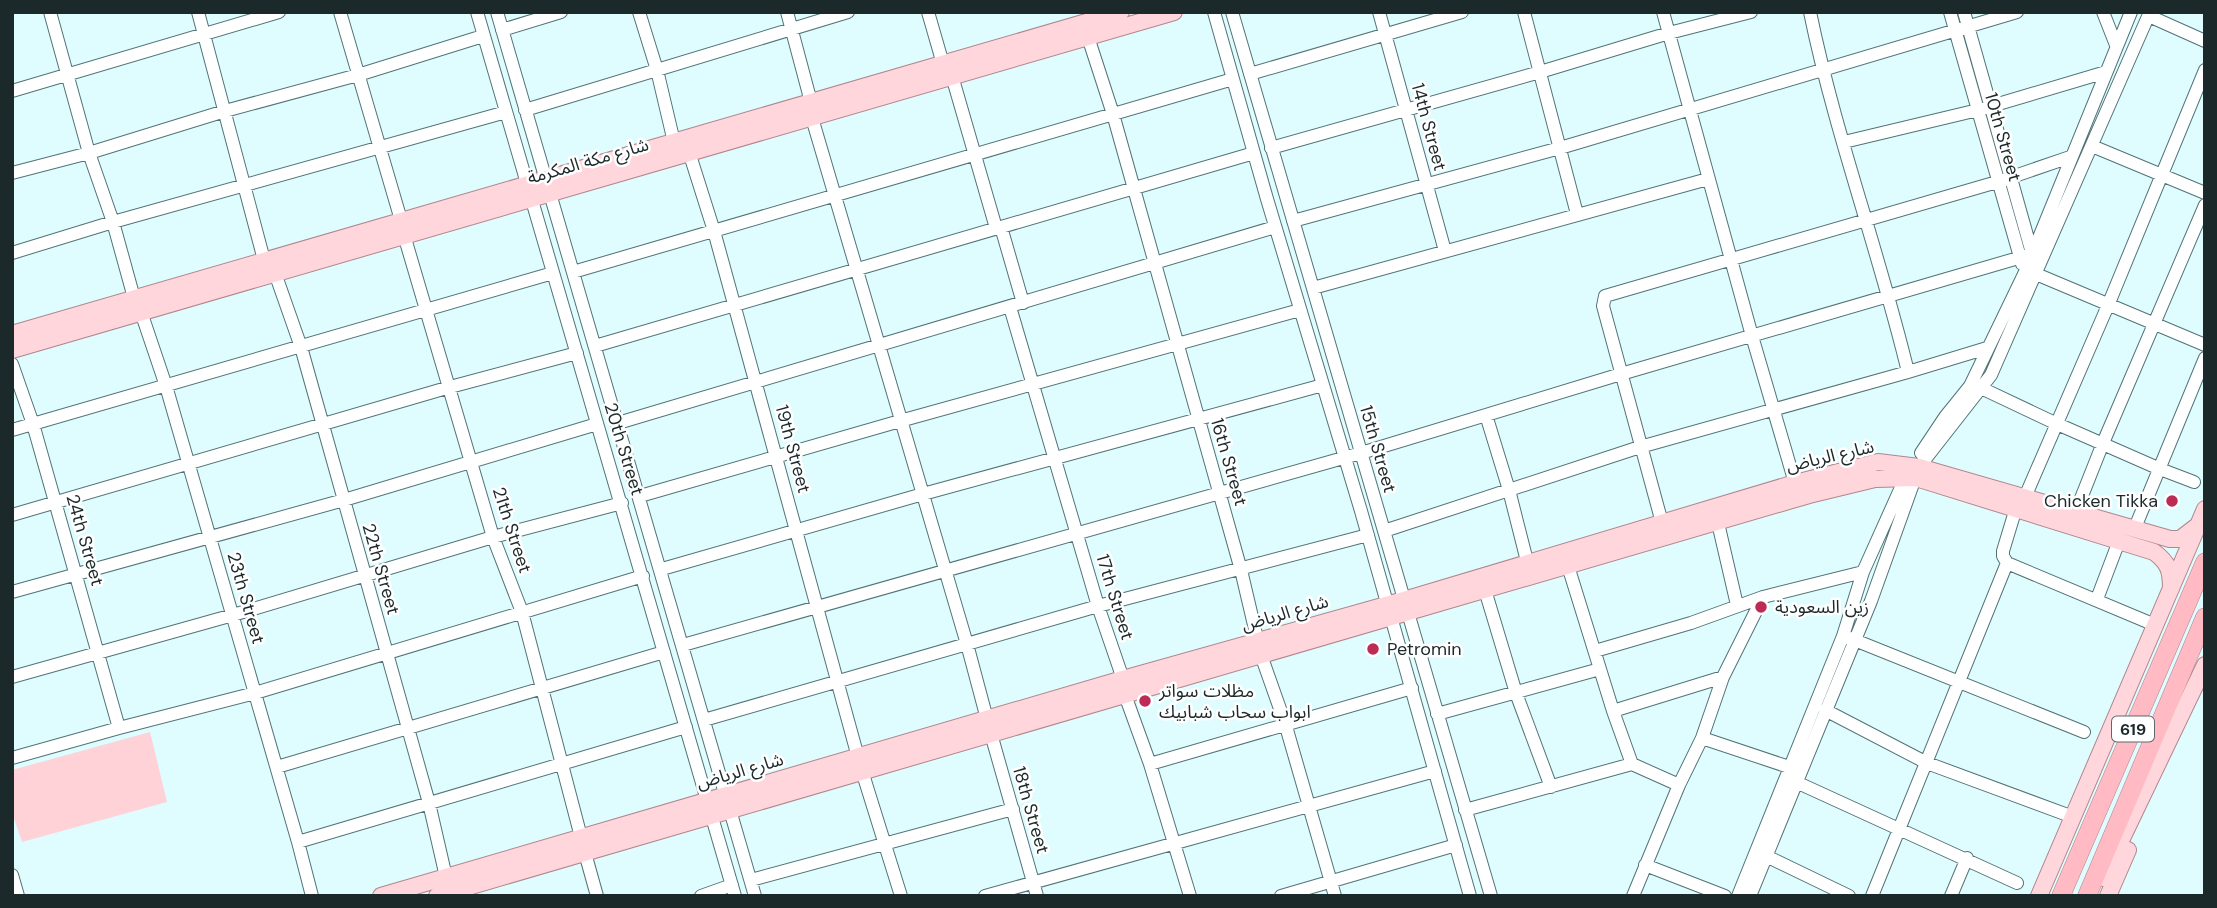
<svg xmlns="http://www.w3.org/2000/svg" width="2217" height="908" font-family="'DM Sans','Noto Sans Arabic',sans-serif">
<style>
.green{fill:#fed2d7}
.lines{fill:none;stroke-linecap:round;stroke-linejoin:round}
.minor-casing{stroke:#527376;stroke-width:14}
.major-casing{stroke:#af878d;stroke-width:18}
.highway-casing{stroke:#af878d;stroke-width:19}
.minor{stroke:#fff;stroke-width:12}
.major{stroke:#ffd6db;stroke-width:16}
.highway{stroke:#ffbac3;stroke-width:18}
.poi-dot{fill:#bc2c54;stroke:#fff;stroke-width:2.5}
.labels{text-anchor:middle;stroke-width:5;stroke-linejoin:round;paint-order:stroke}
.shield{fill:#fff;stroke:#5f696a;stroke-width:2}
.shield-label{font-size:16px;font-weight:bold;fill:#1b292a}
.street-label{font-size:18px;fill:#1b292a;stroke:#fff}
.poi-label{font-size:18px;fill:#1b292a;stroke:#fff;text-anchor:start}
</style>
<rect width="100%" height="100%" fill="#dffcff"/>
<!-- green -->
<path class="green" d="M150,732L167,802L22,842L12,812V770Z"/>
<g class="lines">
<!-- minor casing -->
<g class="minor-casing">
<path id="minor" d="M50,12L89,153L113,222L134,298
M198,12L264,260
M340,12L401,220
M477,12L735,896
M497,12L755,896
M639,12L657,70L674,142
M787,12L811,102
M928,12L943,64
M1214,12L1267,199L1361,511L1470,896
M1232,12L1491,896
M1379,12L1445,251
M1524,12L1577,214
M1663,12L1752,336L1795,483
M1810,12C1835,134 1879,251 1908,372
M1950,12L2022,264
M1964,12L2032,253
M2103,12L2116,45
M2149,16L2205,41
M502,30L561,12
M1088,37L1113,114L1241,570L1261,655L1285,723L1335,896
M1250,74L1462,12
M952,76L996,228
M12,91L279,12
M525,110L848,12
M812,118L967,644L987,719
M1844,142L1978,110L2106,72
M2092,146L2205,193
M1271,148L1540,72L1669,33L1751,12
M689,152L714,231L858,757
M12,173L89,153L225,111L358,75L483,36
M1293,221L1560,148L2017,12
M1001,227L1023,303
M404,235L493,537L522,612L581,837
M12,253L113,222L506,112
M573,272L1233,79
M275,273L301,347L429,803L446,877
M2036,274L2205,345
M1313,288L1708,179
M1010,307L1098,606L1123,679L1125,695L1150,764L1190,896
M141,312L166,386L298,842L312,896
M595,346L1254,153
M12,364L33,424L119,728
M1981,388L2055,423L2160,469L2194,482
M1486,415L1509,490L1529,569
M618,423L1275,227
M12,430L553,273
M1921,453L1945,417L1970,386L2025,272L2131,12
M640,496L900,421L1300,310
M2025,497L2109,303L2205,70
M2016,508L2003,551V556L2007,563L2155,625
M2076,511L2103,443L2205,205
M12,515L450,387L577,353
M1718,523L1737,605
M1664,530L1603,306L1605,296L1997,182L2070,157
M2134,530L2205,358
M1384,531L1640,447L1908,372L1987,348
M1568,566L1613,711L1632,764L1679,785
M662,569L923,494L1323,385
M1485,590L1516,693L1551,787
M12,592L344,500L597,424
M2097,599L2119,541
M1847,637L2084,732
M683,645L1361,453L1621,374L2032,254
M1595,651L1691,623L1763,597L1863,572
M12,677L233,615L493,537L622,503
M1825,710L1927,763L2073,817
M1613,711L1723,677
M1437,714L1600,669
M704,720L1098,606L1368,535
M991,734L1037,896
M1702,738L1789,767
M12,758L119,728L255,693L643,576
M1150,764L1412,688
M277,767L664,652
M862,771L901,896
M1796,782L2017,883
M1465,810L1632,764
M298,842L686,727
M585,853L597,896
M1766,856L1849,896
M1645,865L1725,896
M12,875L18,896
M751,880L1013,809
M701,896L732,885
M985,896L1435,771
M1281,896L1456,845
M1633,896L1679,785L1702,738L1723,677L1763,597
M1738,896L1843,636L1863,572L1907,474
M1750,896L1871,601L1919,467L1991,375L2150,12
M1872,896L2007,563
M1951,896L1967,858"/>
</g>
<!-- major casing -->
<g class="major-casing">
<path id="major" d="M12,334L1121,12
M12,350L1174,12
M2103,878L2205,665
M381,896L1123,679L1404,600L1795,483L1878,462L1919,467L2170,539H2180L2197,526
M437,896L1809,495L1875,479L1916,478L2154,552C2169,563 2171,571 2171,589
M2039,896L2205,509
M2108,896L2128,850"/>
</g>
<!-- highway casing -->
<g class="highway-casing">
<path id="highway" d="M2061,896L2205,562
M2087,896L2205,617"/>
</g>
<!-- minor -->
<use href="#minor" class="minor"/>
<!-- major -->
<use href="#major" class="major"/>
<!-- highway -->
<use href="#highway" class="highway"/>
</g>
<!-- markers -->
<g class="poi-dot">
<circle cx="2172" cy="501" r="7"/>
<circle cx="1761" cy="607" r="7"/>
<circle cx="1373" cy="649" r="7"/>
<circle cx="1145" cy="701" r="7"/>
</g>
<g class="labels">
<!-- shield labels -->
<rect class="shield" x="2112" y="716.5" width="42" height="25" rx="5"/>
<g class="shield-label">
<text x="2133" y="735">619</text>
</g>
<!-- street labels -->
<g class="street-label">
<text transform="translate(1429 127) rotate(75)" y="6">14th Street</text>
<text transform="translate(2003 137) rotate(74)" y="6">10th Street</text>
<text transform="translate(588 161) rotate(-16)" y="6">شارع مكة المكرمة</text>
<text transform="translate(624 449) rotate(73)" y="6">20th Street</text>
<text transform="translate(793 449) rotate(75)" y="6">19th Street</text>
<text transform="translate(1378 449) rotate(74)" y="6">15th Street</text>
<text transform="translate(1830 456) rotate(-13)" y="6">شارع الرياض</text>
<text transform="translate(1229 462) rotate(74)" y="6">16th Street</text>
<text transform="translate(512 530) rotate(72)" y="6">21th Street</text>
<text transform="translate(85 540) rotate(74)" y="6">24th Street</text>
<text transform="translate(381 569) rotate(74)" y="6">22th Street</text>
<text transform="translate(1115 597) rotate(73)" y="6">17th Street</text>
<text transform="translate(246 598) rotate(74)" y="6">23th Street</text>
<text transform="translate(1285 613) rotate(-16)" y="6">شارع الرياض</text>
<text transform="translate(740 771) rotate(-16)" y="6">شارع الرياض</text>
<text transform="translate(1031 810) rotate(74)" y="6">18th Street</text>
</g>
<!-- poi labels -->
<g class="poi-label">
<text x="2158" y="507" text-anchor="end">Chicken Tikka</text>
<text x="1775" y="613">زين السعودية</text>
<text x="1387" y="655">Petromin</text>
<text x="1159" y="697">مظلات سواتر<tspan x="1159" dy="21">ابواب سحاب شبابيك</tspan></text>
</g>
</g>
<!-- border -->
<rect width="2217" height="908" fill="none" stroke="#1b292a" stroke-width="28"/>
</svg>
